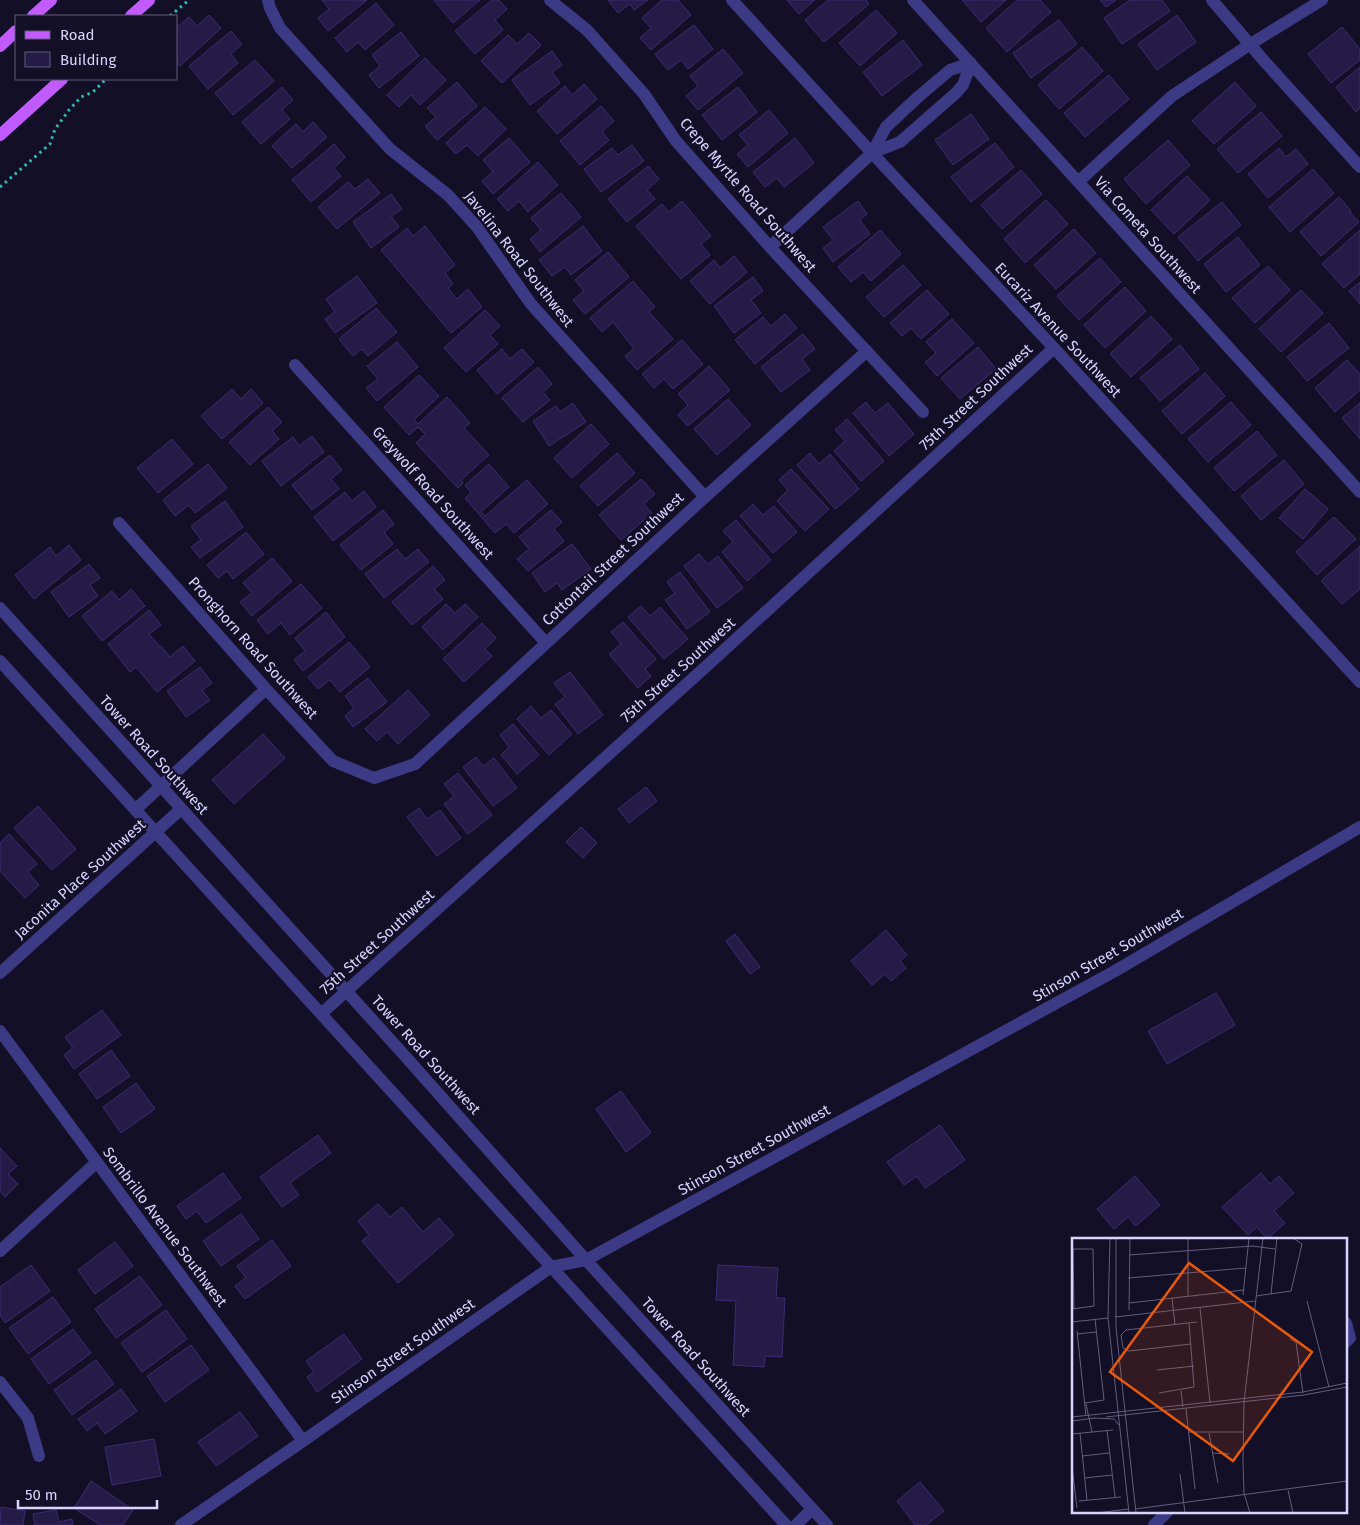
<svg xmlns="http://www.w3.org/2000/svg" width="1360" height="1525" font-family="'Fira Sans',sans-serif">
<style>
.building{fill:#241b47;stroke:#3b2d73}
.lines{fill:none;stroke-linecap:round;stroke-linejoin:round}
.path{stroke:#2fb8b0;stroke-width:3;stroke-dasharray:2.5 4;stroke-linecap:butt}
.minor{stroke:#3d3a85;stroke-width:12}
.major{stroke:#c25bff;stroke-width:12}
.labels{text-anchor:middle;stroke-width:4.5;stroke-linejoin:round;paint-order:stroke}
.street-label{font-size:15px;fill:#d9d4ff;stroke:#130f26}
.inset-road{fill:none;stroke:#625e7d;stroke-width:1}
.view{fill:#e8590c;fill-opacity:0.15;stroke:#e8590c;stroke-width:2.5}
.inset-edge{fill:none;stroke:#d9d4ff;stroke-width:2.5}
</style>
<rect width="100%" height="100%" fill="#130f26"/>
<!-- building -->
<path class="building" d="M322,0H367L328,31L318,18L329,9Z
M434,0H480L453,23Z
M492,0H499L507,9L495,20L503,30L475,54L455,31Z
M608,0H648L634,10L630,4L618,13Z
M662,0H678L691,15L651,50L640,38L651,28L642,18Z
M787,0H815L799,14Z
M828,0H866L869,4L824,42L805,20Z
M962,0H1006L981,22Z
M1017,0H1040L1051,12L1007,52L986,28Z
M1100,0H1116L1106,7Z
M1130,0H1162L1170,11L1122,44L1104,18Z
M376,3L394,25L365,50L358,42L347,52L335,38Z
M876,10L897,33L860,66L839,43Z
M209,15L221,28L180,66L176,62V28L189,17L197,26Z
M1177,15L1196,42L1157,70L1138,44Z
M1059,20L1077,44L1031,78L1013,53Z
M694,25L713,49L688,69L681,60L668,70L655,54Z
M1342,27L1360,49V60L1331,83L1308,54Z
M231,31L242,44L231,54L238,63L208,89L189,66Z
M401,32L419,56L379,88L369,75L380,66L372,55Z
M529,33L541,45L502,83L481,61L508,35L517,44Z
M903,40L922,65L882,96L863,72Z
M1082,47L1103,71L1059,109L1038,85Z
M723,49L743,73L698,110L686,96L698,86L690,76Z
M552,51L562,65L552,72L560,83L530,105L512,80Z
M425,58L446,80L420,105L411,95L399,107L387,95Z
M255,60L274,81L233,115L215,93Z
M1360,67V108L1356,112L1336,87Z
M1109,75L1129,99L1085,137L1064,113Z
M457,82L477,106L437,140L425,126L436,117L427,108Z
M1235,82L1256,106L1214,144L1192,121Z
M584,84L597,99L557,134L537,111L565,86L572,95Z
M282,87L293,100L282,110L290,119L261,144L242,122Z
M738,87L757,112L722,140L702,115Z
M601,106L614,121L602,132L609,140L580,165L560,141Z
M485,107L506,129L478,156L467,145L456,154L446,143Z
M769,110L788,133L748,167L737,154L748,145L739,135Z
M1261,112L1282,136L1238,173L1217,149Z
M971,114L989,139L953,165L935,140Z
M313,122L327,137L292,168L272,146L296,124L303,132Z
M509,138L530,162L493,194L482,181L493,172L483,160Z
M795,138L814,163L784,187L777,178L765,187L753,172Z
M1168,140L1190,165L1146,204L1124,179Z
M995,143L1014,167L971,202L951,177Z
M334,144L345,157L334,168L341,176L311,202L292,180Z
M632,145L644,161L601,192L584,169L612,148L618,155Z
M1279,148L1286,157L1296,149L1308,164L1268,198L1248,174Z
M538,162L558,185L528,212L519,201L508,211L497,199Z
M648,166L659,179L647,190L655,199L627,222L608,199Z
M1313,169L1334,193L1290,232L1269,207Z
M1021,170L1042,194L1002,229L981,205Z
M1187,176L1210,200L1174,234L1151,210Z
M368,179L380,193L337,229L318,207L348,182L355,189Z
M561,193L581,217L540,252L530,239L541,230L531,218Z
M391,194L402,209L391,216L399,227L371,248L353,222Z
M1339,197L1351,211L1350,212L1359,222L1321,256L1300,232Z
M1046,200L1068,224L1025,263L1004,239Z
M682,201L711,236L701,244L710,255L681,279L636,226L662,204L669,212Z
M858,201L867,214L860,220L870,234L833,262L823,248L833,240L823,227Z
M1222,202L1241,225L1198,261L1178,237Z
M425,226L455,265L445,273L453,284L448,288L457,299L468,289L482,307L451,333L381,250L407,228L413,236Z
M583,226L602,251L571,275L565,267L552,276L539,260Z
M1074,229L1096,253L1056,289L1034,265Z
M880,230L901,254L871,281L863,272L851,282L838,267Z
M1360,230V274L1344,288L1322,264Z
M1238,237L1260,265L1226,292L1204,264Z
M608,252L629,277L585,314L573,300L584,291L575,280Z
M734,256L747,272L710,304L690,281L714,260L720,268Z
M1100,258L1121,282L1079,320L1057,296Z
M903,265L921,285L884,317L866,297Z
M1268,266L1290,290L1255,323L1232,298Z
M357,276L377,303L335,333L325,319L335,312L326,299Z
M753,277L763,291L751,300L761,313L734,333L714,306Z
M633,281L655,307L649,312L673,339L637,370L625,356L634,349L613,322L602,332L590,318Z
M1360,282V304L1349,291Z
M1125,287L1146,311L1105,348L1084,325Z
M927,290L949,314L921,339L911,328L902,336L890,323Z
M1301,290L1323,313L1281,352L1259,329Z
M376,308L397,332L368,356L362,349L353,356L339,339Z
M485,310L500,326L490,335L498,344L466,372L444,348Z
M785,314L797,328L755,364L735,340L763,317L771,326Z
M1151,316L1172,339L1131,377L1110,354Z
M952,319L974,343L937,376L925,362L936,353L926,342Z
M1329,323L1349,348L1307,381L1287,357Z
M803,334L815,349L802,359L810,370L781,392L761,367Z
M682,340L703,364L673,389L664,379L654,388L642,374Z
M397,342L418,367L377,401L366,388L378,379L367,366Z
M1180,345L1199,369L1160,401L1140,378Z
M978,347L996,369L960,399L941,378Z
M502,349L510,359L522,349L534,362L497,394L477,370Z
M1347,360L1360,374V390L1335,412L1315,388Z
M709,366L730,390L688,426L678,415L688,405L678,394Z
M538,367L552,384L543,392L550,400L523,422L502,398Z
M1205,373L1225,396L1182,434L1162,411Z
M419,375L439,396L414,420L418,424L447,397L470,423L464,428L489,455L461,480L463,483L458,488L416,443L425,434L418,427L409,435L384,407Z
M232,389L241,399L251,389L263,403L222,439L201,416Z
M728,399L751,425L717,455L694,429Z
M866,402L875,413L888,403L914,434L889,456L853,413Z
M1231,402L1251,425L1208,462L1188,439Z
M573,403L586,422L549,446L533,421L556,406L560,412Z
M1360,403V439L1342,418Z
M268,407L282,422L272,431L279,439L250,465L229,442Z
M847,419L884,461L861,481L834,451L845,441L835,430Z
M591,424L609,444L572,478L554,458Z
M1257,431L1277,455L1234,491L1214,468Z
M312,436L324,452L281,486L262,461L293,437L299,446Z
M172,439L193,464L158,493L137,468Z
M617,453L635,473L598,506L580,486Z
M810,453L819,464L830,454L859,489L835,509L797,465Z
M330,455L342,470L331,479L339,489L312,510L292,485Z
M1284,460L1304,484L1261,520L1241,496Z
M208,464L227,488L195,513L189,505L175,516L163,500Z
M489,464L509,487L481,512L485,516L527,480L548,504L514,533L506,524L495,533L465,498L471,493L465,485Z
M791,469L829,509L805,531L777,501L788,490L779,480Z
M641,479L655,494L644,504L652,513L621,540L599,515Z
M1305,489L1328,509L1303,539L1279,518Z
M364,491L376,507L333,541L314,517L345,492L352,501Z
M225,501L243,527L200,558L191,547L201,540L191,526Z
M753,504L763,515L774,506L797,532L773,553L740,516Z
M383,510L394,524L384,532L393,544L361,570L340,545Z
M551,510L562,522L554,529L564,541L528,571L517,559L529,549L519,537Z
M1334,517L1356,539L1317,575L1296,552Z
M736,520L771,560L747,581L722,552L733,542L723,531Z
M246,532L264,554L233,579L227,571L218,578L207,565Z
M572,544L591,569L562,590L557,583L545,592L532,573Z
M69,545L81,560L34,599L15,575L50,547L56,556Z
M1360,546V589L1342,604L1321,581Z
M397,549L405,559L418,549L429,562L384,598L365,574Z
M699,554L708,564L718,556L743,588L717,608L684,566Z
M272,558L292,581L252,616L240,602L252,593L243,583Z
M89,564L100,578L90,585L98,596L69,617L51,592Z
M433,566L445,580L434,589L443,599L412,625L392,602Z
M680,572L710,612L687,629L665,600L675,593L667,582Z
M301,584L322,608L290,635L281,623L268,634L257,620Z
M131,589L145,606L102,641L82,616L112,591L119,600Z
M446,604L455,613L465,604L478,617L443,650L422,627Z
M641,606L650,616L660,607L688,639L664,659L628,617Z
M149,610L161,625L149,634L160,647L161,646L170,657L183,646L195,661L157,692L136,667L130,672L108,644Z
M326,612L345,637L303,671L294,660L305,651L295,638Z
M623,622L656,659L645,669L651,676L638,688L609,654L621,644L611,632Z
M482,623L496,638L485,649L492,656L464,682L443,659Z
M349,642L370,667L340,692L330,680L318,689L308,677Z
M200,667L212,683L202,690L210,700L186,717L167,691Z
M570,672L603,715L578,734L555,704L565,697L554,683Z
M368,678L387,702L353,727L345,716L354,708L345,696Z
M408,690L430,715L398,744L387,732L377,741L365,729Z
M531,706L541,718L551,710L572,734L549,755L517,719Z
M513,724L539,755L517,774L501,755L509,747L500,735Z
M263,734L285,758L234,804L212,780Z
M476,757L483,766L494,758L517,788L493,806L463,767Z
M458,773L492,815L468,834L444,804L454,796L444,784Z
M646,787L657,801L629,823L618,809Z
M38,806L76,849L52,870L14,828Z
M419,808L427,819L440,810L461,838L437,856L407,817Z
M581,827L597,843L583,858L566,842Z
M9,834L37,864L28,872L39,885L25,898L0,871V843Z
M886,930L907,955L900,961L906,968L891,981L885,974L872,985L851,961Z
M735,934L760,967L750,974L726,941Z
M1216,993L1235,1025L1167,1064L1148,1031Z
M102,1010L121,1035L74,1069L64,1055L73,1048L65,1037Z
M111,1050L130,1076L97,1099L79,1074Z
M136,1083L155,1109L121,1133L103,1107Z
M621,1091L651,1133L626,1152L596,1109Z
M940,1125L965,1160L925,1188L917,1176L904,1185L887,1162Z
M318,1135L331,1153L290,1183L299,1195L282,1207L260,1177Z
M0,1148L17,1166L8,1174L18,1184L5,1197L0,1191Z
M223,1173L241,1198L206,1223L197,1211L186,1219L177,1206Z
M1261,1173L1270,1184L1279,1176L1294,1193L1274,1211L1285,1223L1267,1239L1257,1227L1248,1235L1222,1207Z
M1135,1176L1160,1205L1136,1226L1128,1217L1114,1229L1097,1209Z
M378,1204L390,1217L402,1207L423,1232L439,1218L454,1235L398,1283L362,1241L369,1235L358,1221Z
M241,1214L259,1239L221,1266L203,1241Z
M272,1240L291,1266L245,1299L235,1286L246,1278L237,1266Z
M115,1242L133,1266L95,1294L78,1270Z
M31,1265L50,1291L5,1323L0,1315V1287Z
M718,1265L778,1268L776,1298H785L782,1357L765,1356L764,1367L733,1365L736,1301L716,1300Z
M140,1276L162,1305L116,1338L95,1309Z
M53,1297L71,1322L28,1354L9,1328Z
M166,1310L187,1339L142,1372L121,1343Z
M73,1329L91,1353L49,1384L31,1359Z
M344,1334L362,1359L317,1392L307,1377L314,1372L306,1361Z
M191,1345L209,1370L165,1402L147,1376Z
M96,1360L114,1384L72,1415L54,1390Z
M121,1389L137,1411L105,1434L97,1423L87,1431L78,1419Z
M240,1412L258,1436L216,1466L198,1442Z
M154,1439L161,1476L112,1485L105,1447Z
M91,1481L133,1510L123,1525H100L74,1508Z
M920,1482L944,1511L926,1525H915L897,1501Z
M1,1507L25,1511L23,1525H0Z
M56,1510L59,1522L72,1519L73,1525H35L33,1514Z"/>
<g class="lines">
<!-- path -->
<path class="path" d="M170,16L189,0
M0,187L50,144L55,129L69,110L81,97L93,92L106,79"/>
<!-- minor -->
<path class="minor" d="M268,0L270,8L280,28L390,149L448,195L477,227L531,304L705,497
M550,0L587,30L644,94L676,141L770,247L923,412
M732,0L872,153L1054,348L1360,682
M913,0L1360,492
M1212,0L1265,62L1360,167
M872,153L900,142L956,93L963,85L971,63
M1078,182L1172,96L1249,45L1322,0
M770,247L872,153L886,127L918,97L950,70L971,63
M295,365L546,643
M119,523L266,689L333,761L374,778L415,764L705,497L867,351
M0,608L405,1056L586,1260L827,1525
M0,661L786,1525
M135,810L266,689
M0,973L181,809
M321,1014L711,662L1054,348
M0,1031L303,1441
M0,1251L97,1162
M1346,1323L1350,1338L1346,1342
M0,1382L28,1418L39,1456
M181,1525L303,1441L551,1267L586,1260L1115,971L1360,827
M796,1525L812,1509
M1154,1525L1168,1511"/>
<!-- major -->
<path class="major" d="M33,16L51,0
M131,16L149,0
M0,46L16,31
M0,135L62,79"/>
</g>
<g class="labels">
<!-- street labels -->
<g class="street-label">
<text transform="translate(748 195) rotate(49)" y="5">Crepe Myrtle Road Southwest</text>
<text transform="translate(1148 235) rotate(48)" y="5">Via Cometa Southwest</text>
<text transform="translate(519 259) rotate(52)" y="5">Javelina Road Southwest</text>
<text transform="translate(1058 330) rotate(47)" y="5">Eucariz Avenue Southwest</text>
<text transform="translate(976 397) rotate(-43)" y="5">75th Street Southwest</text>
<text transform="translate(433 493) rotate(48)" y="5">Greywolf Road Southwest</text>
<text transform="translate(613 559) rotate(-43)" y="5">Cottontail Street Southwest</text>
<text transform="translate(253 648) rotate(48)" y="5">Pronghorn Road Southwest</text>
<text transform="translate(678 670) rotate(-42)" y="5">75th Street Southwest</text>
<text transform="translate(154 755) rotate(48)" y="5">Tower Road Southwest</text>
<text transform="translate(80 879) rotate(-42)" y="5">Jaconita Place Southwest</text>
<text transform="translate(377 942) rotate(-42)" y="5">75th Street Southwest</text>
<text transform="translate(1108 955) rotate(-30)" y="5">Stinson Street Southwest</text>
<text transform="translate(426 1055) rotate(48)" y="5">Tower Road Southwest</text>
<text transform="translate(754 1150) rotate(-29)" y="5">Stinson Street Southwest</text>
<text transform="translate(165 1227) rotate(53)" y="5">Sombrillo Avenue Southwest</text>
<text transform="translate(403 1351) rotate(-35)" y="5">Stinson Street Southwest</text>
<text transform="translate(696 1357) rotate(48)" y="5">Tower Road Southwest</text>
</g>
</g>
<!-- overview -->
<g transform="translate(1072 1238)">
<rect width="275" height="275" fill="#130f26"/>
<path class="inset-road" d="M38,0L36,80L57,275M44,0V90L64,275M0,11H21L22,68L0,71M1,11L2,71M57,17L180,8L203,11M56,40L174,30M199,56L205,0M171,57L177,0M116,58V0M184,58L219,53L230,6L221,0M100,60L103,87M235,63L257,149M57,65L172,52M128,70L138,165M57,72L58,0M43,79L183,63M0,84L36,80M5,93L14,178M5,96L24,94M218,101L224,104L231,155M119,106L57,113L51,110L49,97L54,92L125,84M85,132L122,128M109,153L111,169M87,155L122,149L117,85M13,165L32,162L23,81M14,166L20,194M114,171L123,251M0,179L231,154L275,145M34,179L232,157L275,149M22,180L42,181L47,187M0,183L23,180M35,192L43,259M117,194H172M8,195L15,262M137,195L146,245M0,196L41,192M140,215L157,216M10,218L37,215M0,229L5,270M108,236L113,275M13,240L40,237M216,252L221,275M7,263L49,259M63,271L275,243M25,275L56,271M178,275L172,255L171,224L172,164L191,0"/>
<path class="view" d="M117,25L240,114L161,223L38,134Z"/>
<rect width="275" height="275" class="inset-edge"/>
</g>
<!-- legend -->
<rect x="15" y="15" width="162" height="65" fill="#130f26" stroke="#625e7d"/>
<rect x="25" y="31" width="25" height="8" fill="#c25bff" stroke="#625e7d"/>
<text x="60" y="40" font-size="15" fill="#d9d4ff">Road</text>
<rect x="25" y="52" width="25" height="15" fill="#241b47" stroke="#625e7d"/>
<text x="60" y="65" font-size="15" fill="#d9d4ff">Building</text>
<!-- scale -->
<path d="M18 1500v8h139v-8" fill="none" stroke="#d9d4ff" stroke-width="2.5"/>
<text x="25" y="1500" font-size="15" fill="#d9d4ff" stroke="#130f26" stroke-width="4" paint-order="stroke">50 m</text>
</svg>
